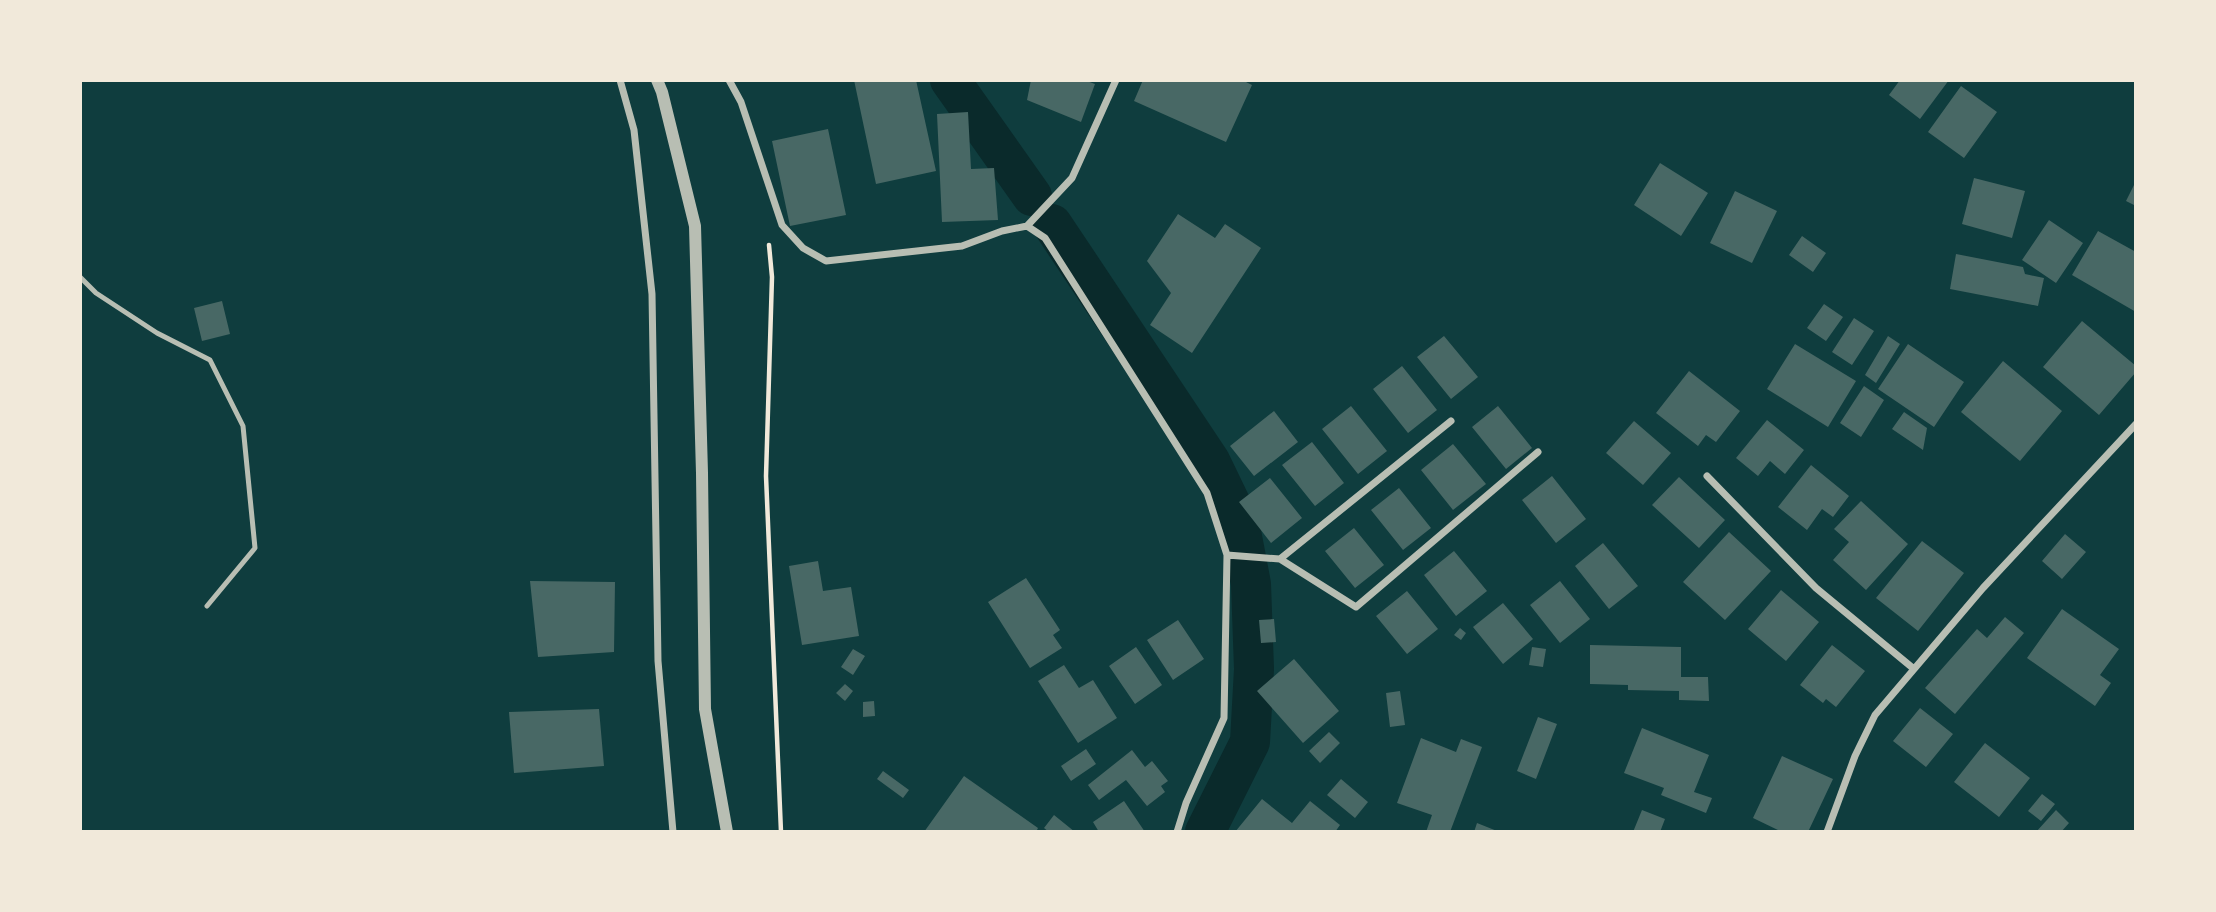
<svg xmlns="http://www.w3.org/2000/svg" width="2216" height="912" font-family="Figtree,sans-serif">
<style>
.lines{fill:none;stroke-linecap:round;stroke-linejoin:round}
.canal{stroke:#0a2a2b;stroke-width:40}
.building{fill:#486865}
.path{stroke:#f1e9da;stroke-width:4.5}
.service{stroke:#b8beb3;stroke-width:5}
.minor{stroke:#b8beb3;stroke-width:7}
.tertiary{stroke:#b8beb3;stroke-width:12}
</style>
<rect width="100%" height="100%" fill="#0f3d3e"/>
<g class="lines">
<!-- canal -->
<path class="canal" d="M950,80L1032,196
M1052,224L1210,461L1239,521L1251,584L1254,669L1250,742L1205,832"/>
</g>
<!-- building -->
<path class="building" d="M854,80H916L936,171L876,184Z
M1031,80H1084L1095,84L1081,122L1027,100Z
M1143,80H1242L1252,85L1226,142L1134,101Z
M1900,80H1949L1920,119L1889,95Z
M1961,86L1997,112L1964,158L1928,132Z
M968,112L971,169L994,168L998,220L942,222L937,114Z
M828,129L846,215L790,226L772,141Z
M1660,163L1708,193L1681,236L1634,205Z
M1974,178L2025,191L2012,238L1962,224Z
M2136,181V206L2126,201Z
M1735,191L1777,211L1752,263L1710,243Z
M1178,214L1215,238L1225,224L1261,248L1192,353L1150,325L1171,293L1147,261Z
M2049,220L2083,243L2056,283L2022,260Z
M2098,231L2136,252V312L2072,275Z
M1802,236L1826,253L1813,272L1789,255Z
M1956,254L2023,267L2025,274L2044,278L2038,306L1950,289Z
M222,301L230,334L202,341L194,308Z
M1824,304L1843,317L1826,341L1807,328Z
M1854,318L1874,331L1852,365L1832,352Z
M2082,321L2136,366V372L2099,415L2043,367Z
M1444,336L1478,377L1451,399L1417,357Z
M1888,336L1900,344L1876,383L1865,375Z
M1795,344L1856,381L1828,427L1767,389Z
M1908,344L1964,382L1934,427L1878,389Z
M2003,361L2062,411L2020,461L1961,412Z
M1402,366L1437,410L1408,433L1373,389Z
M1689,371L1740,411L1716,442L1706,435L1698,446L1656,413Z
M1864,386L1884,400L1861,437L1840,423Z
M1351,406L1387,451L1358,474L1322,429Z
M1498,406L1532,448L1506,469L1472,427Z
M1274,411L1298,442L1254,476L1230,446Z
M1904,412L1927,428L1923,450L1892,429Z
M1767,420L1804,450L1785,474L1770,461L1758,476L1736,458Z
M1634,421L1671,453L1643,485L1606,453Z
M1312,442L1344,483L1315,506L1282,465Z
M1453,444L1486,484L1453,510L1421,470Z
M1811,465L1849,496L1833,517L1822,509L1807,530L1778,507Z
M1552,476L1586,519L1556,543L1522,500Z
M1679,477L1725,520L1699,548L1652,505Z
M1270,478L1302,518L1271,543L1239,502Z
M1399,488L1431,528L1403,550L1371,510Z
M1861,501L1908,544L1866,590L1833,560L1849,542L1834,529Z
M1354,528L1384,565L1355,588L1325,551Z
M1729,532L1771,571L1725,620L1683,582Z
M2065,534L2086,552L2062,579L2042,561Z
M1922,541L1964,573L1918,631L1876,598Z
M1603,543L1638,586L1609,609L1575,566Z
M1454,551L1487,591L1456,616L1424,575Z
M818,561L823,591L851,587L859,636L802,645L789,566Z
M1026,578L1060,630L1053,635L1062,648L1030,668L988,602Z
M530,581L615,582L614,652L538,657Z
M1560,581L1590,619L1560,643L1530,605Z
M1781,590L1819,622L1786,661L1748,629Z
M1407,591L1438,629L1407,654L1376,616Z
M1503,603L1533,639L1503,664L1473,627Z
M2062,609L2119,649L2100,675L2111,683L2095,706L2027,658Z
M2005,617L2024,633L1955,714L1925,688L1977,629L1987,638Z
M1274,619L1276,642L1261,643L1259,620Z
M1178,620L1204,659L1173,680L1147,640Z
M1460,628L1466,633L1461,640L1454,635Z
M1590,645L1681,647V677H1708L1709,701L1679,700V691L1628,690V685L1590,684Z
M1832,645L1865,671L1836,707L1826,699L1823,703L1800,685Z
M1136,647L1162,685L1135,704L1109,666Z
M1532,647L1546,649L1543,667L1529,665Z
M853,649L865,656L853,675L841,667Z
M1294,659L1339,711L1303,743L1257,691Z
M1064,665L1079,688L1093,680L1117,718L1078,743L1038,681Z
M845,684L853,691L845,701L836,693Z
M1400,691L1405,725L1390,727L1386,693Z
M874,701L875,716L863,717V702Z
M1920,708L1953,734L1926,767L1893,741Z
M599,709L604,766L514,773L509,712Z
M1538,717L1557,724L1536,779L1517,771Z
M1642,728L1709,755L1694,792L1712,798L1706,813L1661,795L1664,788L1624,773Z
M1329,732L1340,743L1320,763L1309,751Z
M1421,738L1456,752L1461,739L1482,747L1450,832H1426L1432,815L1397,803Z
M1985,743L2030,778L1999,817L1954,782Z
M1086,749L1096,764L1071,781L1061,766Z
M1132,750L1145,767L1152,761L1168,781L1161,786L1165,792L1147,806L1126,780L1099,800L1088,785Z
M1782,756L1833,779L1808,832H1782L1753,818Z
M883,771L909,790L903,798L877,779Z
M964,776L1038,828L1036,832H924Z
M1341,779L1368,802L1355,818L1327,795Z
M2042,794L2055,804L2041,821L2028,811Z
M1262,799L1292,823L1310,801L1340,825L1335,832H1235Z
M1124,801L1145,832H1099L1093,822Z
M1642,810L1665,819L1660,832H1633Z
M2056,810L2069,823L2061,832H2036Z
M1054,815L1075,832H1049L1044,828Z
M1477,823L1497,831V832H1474Z"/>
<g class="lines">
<!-- path -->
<path class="path" d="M769,245L772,277L766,476L781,832"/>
<!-- service -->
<path class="service" d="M80,277L96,293L157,333L210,360L243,426L255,548L207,606"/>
<!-- minor -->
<path class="minor" d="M620,80L634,130L652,294L658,661L673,832
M729,80L741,102L782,225L803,248L826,261L962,246L1002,231L1027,226L1045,238L1207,493L1227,555L1224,718L1186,803L1177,832
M1027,226L1072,178L1116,80
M1707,476L1816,588L1914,669
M1227,555L1280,559L1356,607L1538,452
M1280,559L1451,421
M1827,832L1855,756L1875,715L1983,588L2136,424"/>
<!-- tertiary -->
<path class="tertiary" d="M657,80L662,92L695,226L702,473L705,709L727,832"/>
</g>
<!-- border -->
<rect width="2216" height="912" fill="none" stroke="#f1e9da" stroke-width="164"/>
</svg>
